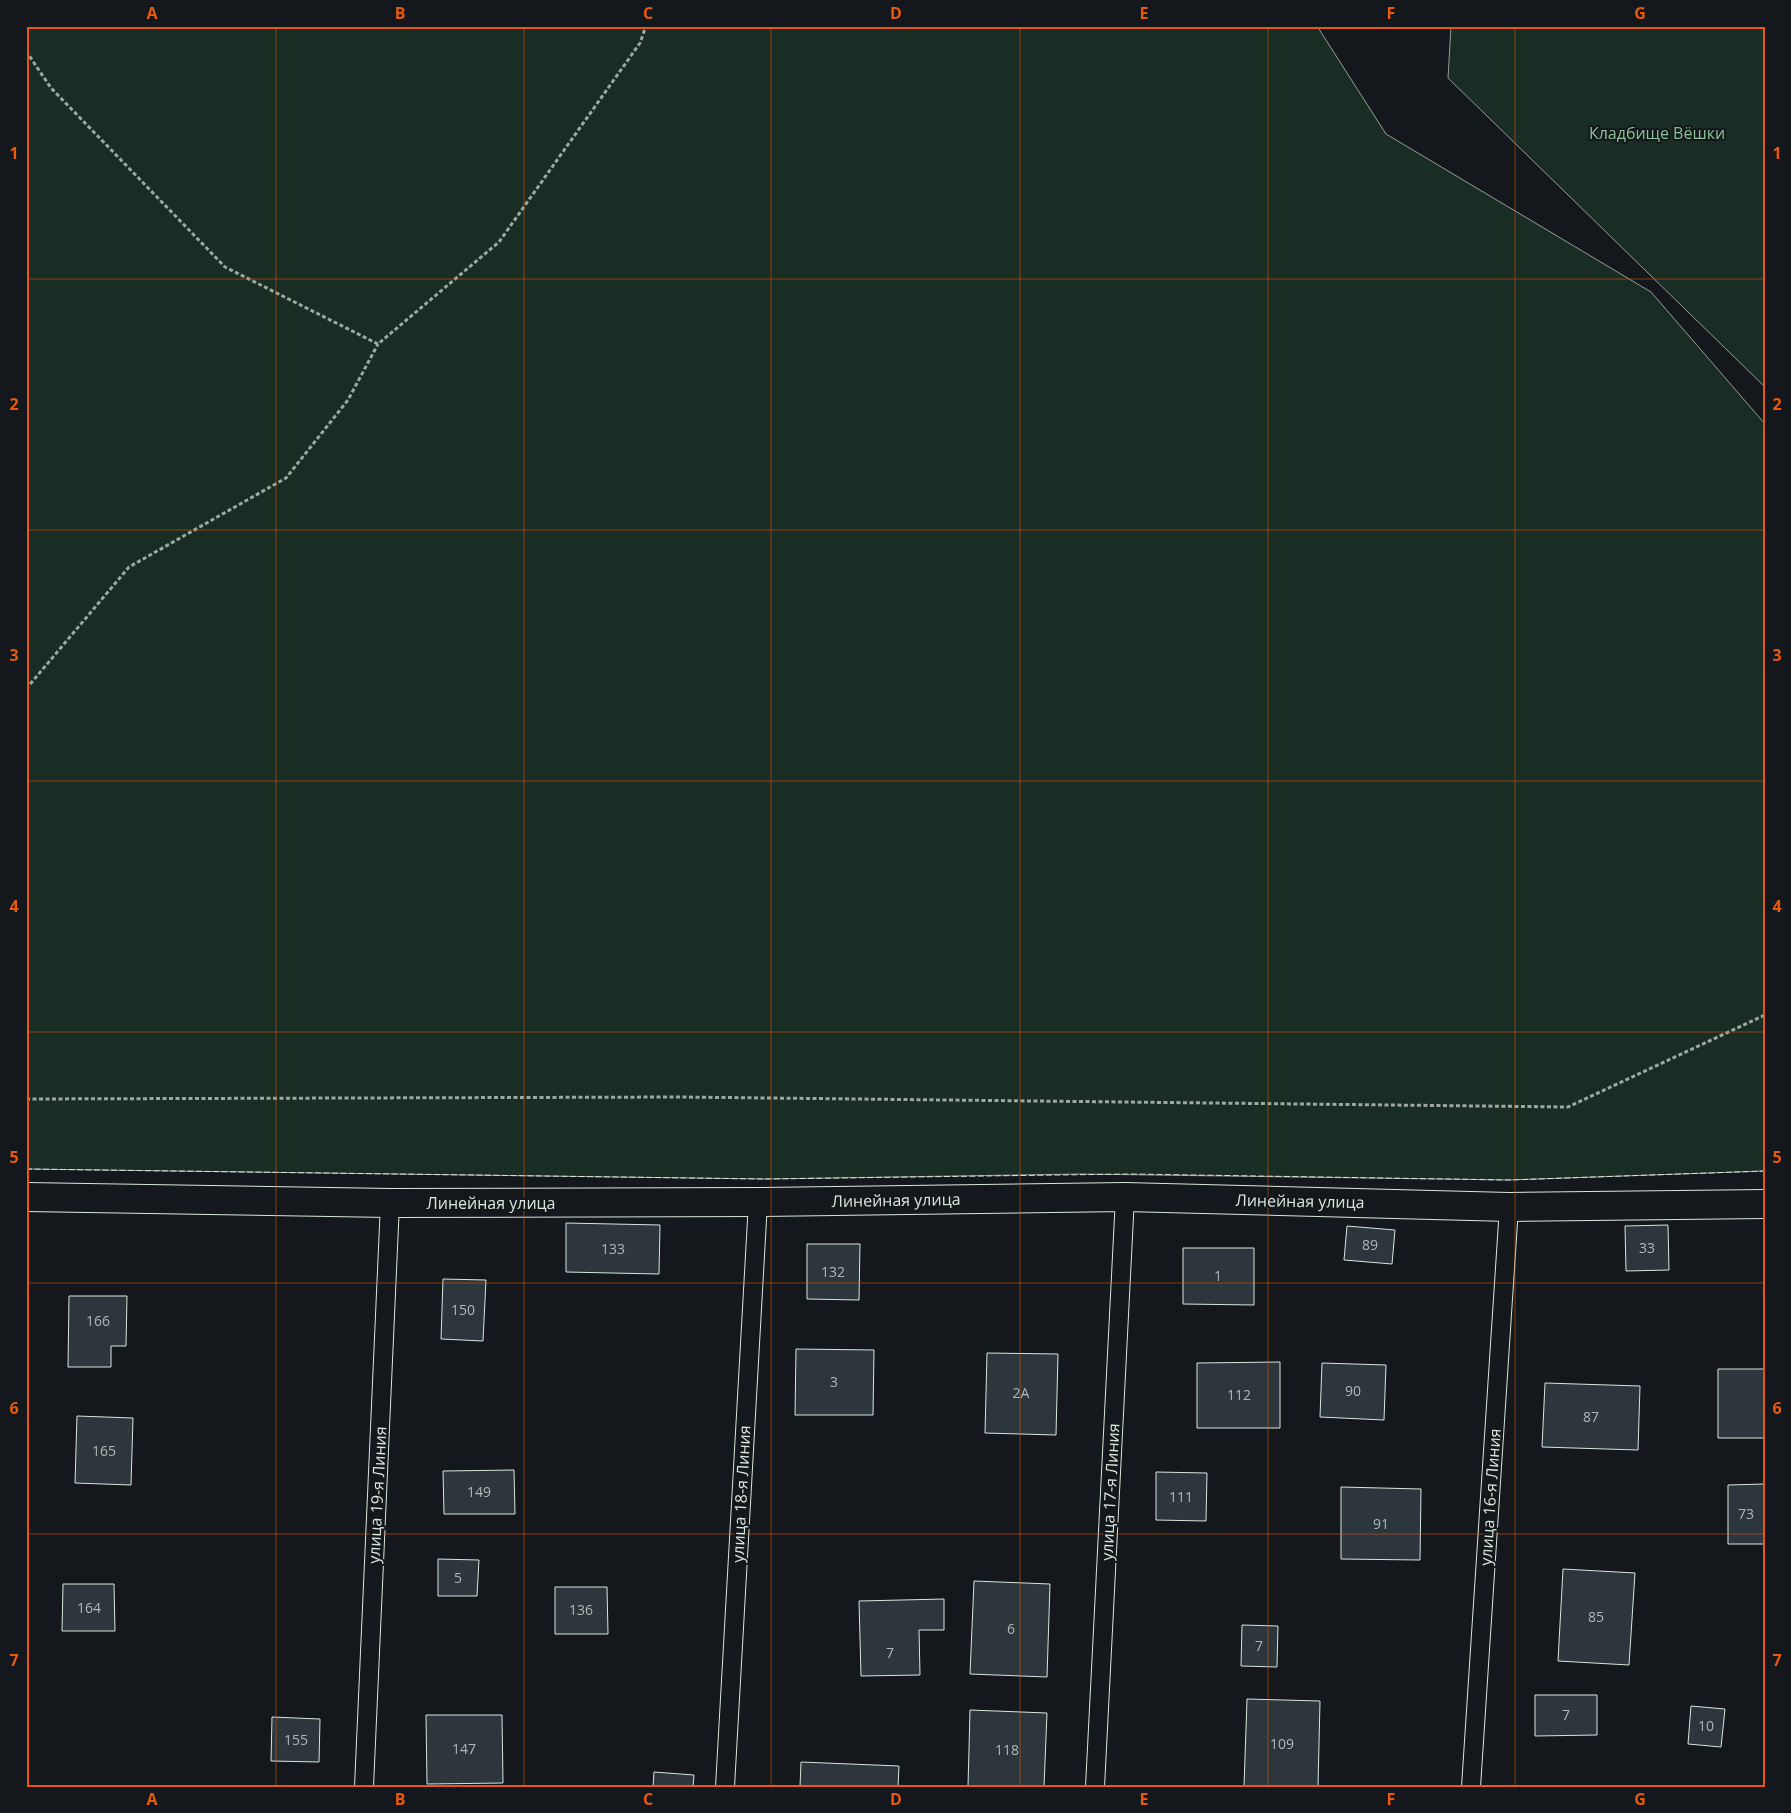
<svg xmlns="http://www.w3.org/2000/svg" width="1791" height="1813" font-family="'Open Sans',sans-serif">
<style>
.green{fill:#1a2d24;stroke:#939e99}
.building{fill:#2c363c;stroke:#d8e6dc}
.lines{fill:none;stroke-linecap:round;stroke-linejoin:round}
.lane-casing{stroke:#d8e6dc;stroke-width:20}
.street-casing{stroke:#d8e6dc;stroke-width:30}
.path{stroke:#9da8a2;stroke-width:3;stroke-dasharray:4 2.5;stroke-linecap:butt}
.lane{stroke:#14181c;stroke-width:18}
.street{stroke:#14181c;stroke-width:28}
.fence{stroke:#d8e6dc;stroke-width:1;stroke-dasharray:6 2.5;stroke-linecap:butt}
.grid{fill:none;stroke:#e8590c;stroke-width:1;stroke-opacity:0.55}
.labels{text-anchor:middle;stroke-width:4;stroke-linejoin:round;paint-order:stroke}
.number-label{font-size:14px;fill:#adbab4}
.park-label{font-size:16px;fill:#8ac095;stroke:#14181c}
.street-label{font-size:16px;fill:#d8e6dc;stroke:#14181c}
.neatline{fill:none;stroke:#e8590c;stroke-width:2}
.grid-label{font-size:16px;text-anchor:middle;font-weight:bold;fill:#e8590c}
</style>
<rect width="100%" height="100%" fill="#14181c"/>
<!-- green -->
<path class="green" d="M26,26H1317L1386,134L1651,292L1765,424V1171L1509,1180L1081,1174L765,1179L26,1169Z
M1451,26H1765V387L1448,78Z"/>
<!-- building -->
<path class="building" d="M566,1223L660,1225L659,1274L566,1272Z
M1668,1225L1669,1270L1626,1271L1625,1226Z
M1347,1226L1395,1230L1392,1264L1344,1260Z
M807,1244H860L859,1300L807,1299Z
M1183,1248H1254V1305L1183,1304Z
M443,1279L486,1280L483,1341L441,1339Z
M69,1296H127L126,1346H111V1367H68Z
M796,1349L874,1350L873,1415H795Z
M987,1353L1058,1354L1056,1435L985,1433Z
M1280,1362V1428H1197V1363Z
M1322,1363L1386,1365L1384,1420L1320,1417Z
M1718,1369H1765V1438H1718Z
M1545,1383L1640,1386L1638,1450L1542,1447Z
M77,1416L133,1418L131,1485L75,1483Z
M514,1470L515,1514H444L443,1471Z
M1156,1472L1207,1473L1206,1521L1156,1520Z
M1765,1484V1544H1728V1485Z
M1341,1487L1421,1489L1420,1560L1341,1559Z
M438,1559L479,1560L477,1596H438Z
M1563,1569L1635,1573L1629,1665L1558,1661Z
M974,1581L1050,1584L1047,1677L970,1674Z
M63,1584H114L115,1631H62Z
M555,1587H607L608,1634H555Z
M944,1599V1630H919L920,1675L861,1676L859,1601Z
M1242,1625L1278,1626L1277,1667L1241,1666Z
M1535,1695H1597V1735L1535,1736Z
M1247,1699L1320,1701L1318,1787H1244Z
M1691,1706L1725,1709L1721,1747L1688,1744Z
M970,1710L1047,1713L1044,1787H968Z
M426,1715H502L503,1783L427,1784Z
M272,1717L320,1719L319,1762L271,1761Z
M801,1762L899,1766L898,1787H800Z
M654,1772L694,1775L693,1787H653Z"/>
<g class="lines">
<!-- lane casing -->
<g class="lane-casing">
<path id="lane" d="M364,1787L390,1203
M725,1787L758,1202
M1095,1787L1125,1197
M1471,1787L1509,1207"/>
</g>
<!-- street casing -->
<g class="street-casing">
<path id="street" d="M26,1197L390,1203L758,1202L1125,1197L1509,1207L1765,1204"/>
</g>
<!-- path -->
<path class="path" d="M26,51L51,88L225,267L378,344L499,242L640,43L646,26
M26,689L129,567L286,478L348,400L378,344
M26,1099L679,1097L1568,1107L1765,1015"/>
<!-- lane -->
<use href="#lane" class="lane"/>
<!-- street -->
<use href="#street" class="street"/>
<!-- fence -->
<path class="fence" d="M26,1169L765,1179L1131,1174L1509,1180L1765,1171"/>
</g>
<!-- grid -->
<path class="grid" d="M276,26V1787M524,26V1787M771,26V1787M1020,26V1787M1268,26V1787M1515,26V1787M26,279H1765M26,530H1765M26,781H1765M26,1032H1765M26,1283H1765M26,1534H1765"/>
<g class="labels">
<!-- number labels -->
<g class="number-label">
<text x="1370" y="1250">89</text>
<text x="1647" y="1253">33</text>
<text x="613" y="1254">133</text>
<text x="833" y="1277">132</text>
<text x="1218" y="1281">1</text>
<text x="463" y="1315">150</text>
<text x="98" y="1326">166</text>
<text x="834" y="1387">3</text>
<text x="1353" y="1396">90</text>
<text x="1021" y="1398">2А</text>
<text x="1239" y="1400">112</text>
<text x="1591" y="1422">87</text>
<text x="104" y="1456">165</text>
<text x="479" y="1497">149</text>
<text x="1181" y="1502">111</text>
<text x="1746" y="1519">73</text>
<text x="1381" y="1529">91</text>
<text x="458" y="1583">5</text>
<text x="89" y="1613">164</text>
<text x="581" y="1615">136</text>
<text x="1596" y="1622">85</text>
<text x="1011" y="1634">6</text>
<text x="1259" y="1651">7</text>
<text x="890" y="1658">7</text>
<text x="1566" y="1720">7</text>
<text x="1706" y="1731">10</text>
<text x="296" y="1745">155</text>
<text x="1282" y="1749">109</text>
<text x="464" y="1754">147</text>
<text x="1007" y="1755">118</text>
</g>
<!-- park labels -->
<g class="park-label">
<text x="1657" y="139">Кладбище Вёшки</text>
</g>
<!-- street labels -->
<g class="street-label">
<text transform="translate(896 1200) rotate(-1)" y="6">Линейная улица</text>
<text transform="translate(1300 1201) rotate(1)" y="6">Линейная улица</text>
<text x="491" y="1209">Линейная улица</text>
<text transform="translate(1110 1492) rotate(-87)" y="6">улица 17-я Линия</text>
<text transform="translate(741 1494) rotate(-87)" y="6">улица 18-я Линия</text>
<text transform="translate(377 1495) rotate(-87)" y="6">улица 19-я Линия</text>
<text transform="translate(1490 1497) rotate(-86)" y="6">улица 16-я Линия</text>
</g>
</g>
<!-- border -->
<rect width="1791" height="1813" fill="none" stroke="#14181c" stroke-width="55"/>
<rect x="28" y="28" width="1736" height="1758" class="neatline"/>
<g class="grid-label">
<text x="152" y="19">A</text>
<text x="400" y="19">B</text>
<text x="648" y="19">C</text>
<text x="896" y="19">D</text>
<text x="1144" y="19">E</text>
<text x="1391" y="19">F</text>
<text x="1640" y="19">G</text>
<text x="14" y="159">1</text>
<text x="1777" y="159">1</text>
<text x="14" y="410">2</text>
<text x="1777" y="410">2</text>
<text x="14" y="661">3</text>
<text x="1777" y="661">3</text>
<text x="14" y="912">4</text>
<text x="1777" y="912">4</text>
<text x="14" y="1163">5</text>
<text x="1777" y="1163">5</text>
<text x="14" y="1414">6</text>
<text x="1777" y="1414">6</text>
<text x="14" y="1666">7</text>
<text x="1777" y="1666">7</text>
<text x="152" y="1805">A</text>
<text x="400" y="1805">B</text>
<text x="648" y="1805">C</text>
<text x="896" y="1805">D</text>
<text x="1144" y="1805">E</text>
<text x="1391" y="1805">F</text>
<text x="1640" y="1805">G</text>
</g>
</svg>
